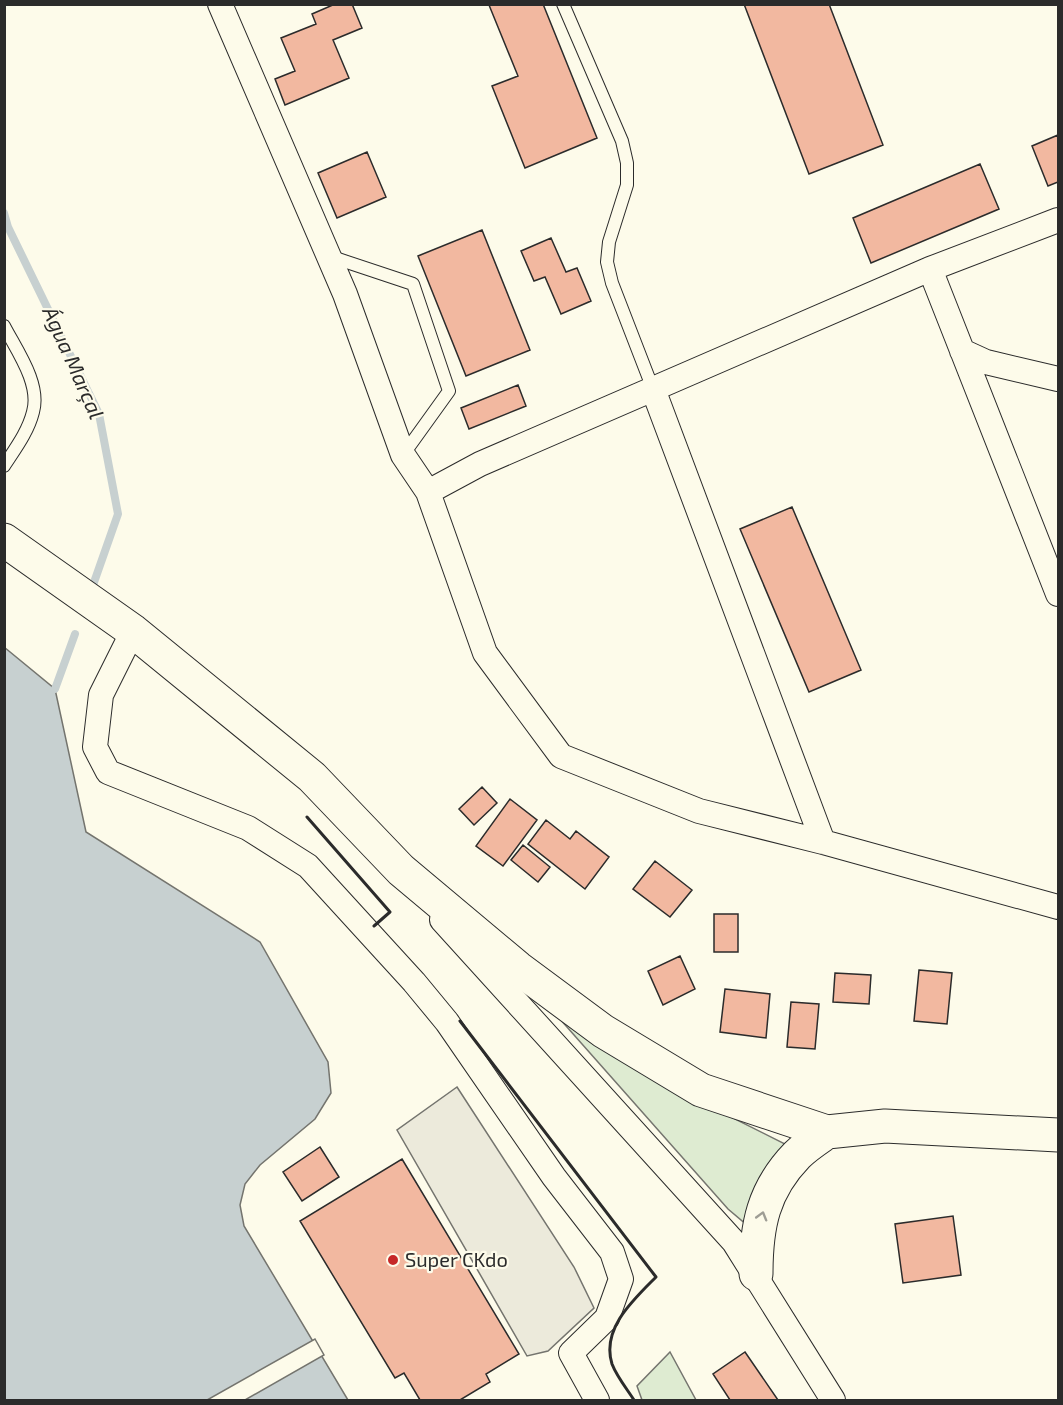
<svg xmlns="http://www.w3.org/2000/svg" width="1063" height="1405" font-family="'Exo 2',sans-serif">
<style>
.green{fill:#deebd1;stroke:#74746e;stroke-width:1.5}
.parking{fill:#eceadb;stroke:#74746e;stroke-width:1.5}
.water{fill:#c7d0d0;stroke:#74746e;stroke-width:1.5}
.pier{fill:#fdfbea;stroke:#74746e;stroke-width:1.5}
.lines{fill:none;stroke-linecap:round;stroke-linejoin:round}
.stream{stroke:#c7d0d0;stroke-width:8}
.building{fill:#f2b8a0;stroke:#2b2b2b;stroke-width:1.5}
.service-casing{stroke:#2b2b2b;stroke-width:14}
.minor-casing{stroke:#2b2b2b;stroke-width:26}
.secondary-casing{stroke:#2b2b2b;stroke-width:35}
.service{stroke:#fdfbea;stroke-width:12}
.minor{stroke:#fdfbea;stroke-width:24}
.secondary{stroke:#fdfbea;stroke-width:33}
.wall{stroke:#2b2b2b;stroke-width:3}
.oneway{stroke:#9e9d94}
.poi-dot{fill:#c62828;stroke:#fdfbea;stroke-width:2}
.labels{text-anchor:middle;stroke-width:4.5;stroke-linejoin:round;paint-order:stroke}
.poi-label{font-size:20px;fill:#2b2b2b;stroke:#fdfbea;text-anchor:start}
.water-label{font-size:21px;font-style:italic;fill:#2b2b2b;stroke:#fdfbea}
</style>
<rect width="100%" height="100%" fill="#fdfbea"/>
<!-- green -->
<path class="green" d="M559,1018L675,1089L791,1147L747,1225L728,1209Z
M670,1352L696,1400H642L637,1386Z"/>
<!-- parking -->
<path class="parking" d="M457,1087L574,1267L594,1308L548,1351L527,1356L397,1130Z"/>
<!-- water -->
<path class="water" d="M4,647L55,689L86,832L260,942L328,1062L331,1093L315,1119L260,1165L245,1184L240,1205L244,1226L348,1400H5Z"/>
<!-- pier -->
<path class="pier" d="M315,1339L324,1355L245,1400H207Z"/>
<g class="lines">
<!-- stream -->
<path class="stream" d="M4,213L8,227L99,414L118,514L92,588
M55,689L75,634"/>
</g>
<!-- building -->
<path class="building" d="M335,4H352L362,28L333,40L349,78L285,105L275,79L295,71L281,38L316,24L312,14Z
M492,4H543L597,138L525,168L492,86L518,76L489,5Z
M744,4H829L883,145L809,174Z
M1058,135V182L1048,186L1032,146Z
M367,152L386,197L337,218L318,173Z
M980,164L999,209L871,263L853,218Z
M482,230L530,350L466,376L418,256Z
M551,238L566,272L577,268L591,301L561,314L545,277L534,281L521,251Z
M518,385L526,406L469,429L461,408Z
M792,507L861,670L809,692L740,529Z
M482,787L497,803L474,825L459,809Z
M510,799L537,820L503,866L476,846Z
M546,820L570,839L576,831L609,857L585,889L528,844Z
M523,845L550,867L538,882L511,860Z
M655,861L692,890L670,917L633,889Z
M714,914H738V952H714Z
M680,956L695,989L663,1005L648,971Z
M919,970L952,973L947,1024L914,1021Z
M835,973L871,975L869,1004L833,1002Z
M725,989L770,994L766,1038L720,1032Z
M791,1002L819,1004L815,1049L787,1047Z
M320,1147L339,1177L302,1201L283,1172Z
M402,1159L519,1354L486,1374L490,1382L460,1400H420L404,1373L395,1378L300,1221Z
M953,1216L961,1275L903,1283L895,1224Z
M745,1352L778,1400H730L713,1374Z"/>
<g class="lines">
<!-- service casing -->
<g class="service-casing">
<path id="service" d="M563,4L622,141L627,163V185L609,242L607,262L612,283L653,389
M329,256L413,284L449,391L403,455
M4,326C17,351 41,384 33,412C28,432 15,449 4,466"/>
</g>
<!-- minor casing -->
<g class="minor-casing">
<path id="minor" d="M220,4L345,294L403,455L428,492
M1058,220L930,269L480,464L428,492L485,653L561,756L699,811L823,842L1058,907
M930,269L1058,594
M962,351L986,362L1058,379
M653,389L823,842
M133,631L101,695L95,747L108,772L248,828L308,866L414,982L447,1022L554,1177L612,1252L621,1279L607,1318L571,1353L597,1400
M442,920L734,1242L833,1400"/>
</g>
<!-- secondary casing -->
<g class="secondary-casing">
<path id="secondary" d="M4,540L133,631L312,777L401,870L518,968L603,1031L701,1090L827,1132L885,1126L1058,1135
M756,1274C756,1226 763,1190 797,1155C806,1146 817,1139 827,1132"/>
</g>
<!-- service -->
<use href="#service" class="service"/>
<!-- minor -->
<use href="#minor" class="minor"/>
<!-- secondary -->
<use href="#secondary" class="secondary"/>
<!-- wall -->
<path class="wall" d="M307,817L390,912L374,926
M460,1021L656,1277C633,1300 601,1329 612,1364C617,1377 627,1389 634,1400"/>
</g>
<!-- one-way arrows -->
<defs><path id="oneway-chevron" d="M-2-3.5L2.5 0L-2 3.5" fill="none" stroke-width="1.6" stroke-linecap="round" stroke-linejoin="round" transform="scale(1.5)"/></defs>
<use class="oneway" href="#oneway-chevron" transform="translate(762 1216) rotate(-74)"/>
<!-- markers -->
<circle class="poi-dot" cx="393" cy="1260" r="6"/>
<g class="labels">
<!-- poi labels -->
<g class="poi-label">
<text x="405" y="1267">Super CKdo</text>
</g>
<!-- water labels -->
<g class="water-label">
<text transform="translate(73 363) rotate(66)" y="7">Água Marçal</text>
</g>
</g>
<!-- border -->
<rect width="1063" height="1405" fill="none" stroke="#2b2b2b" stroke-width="12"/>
</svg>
